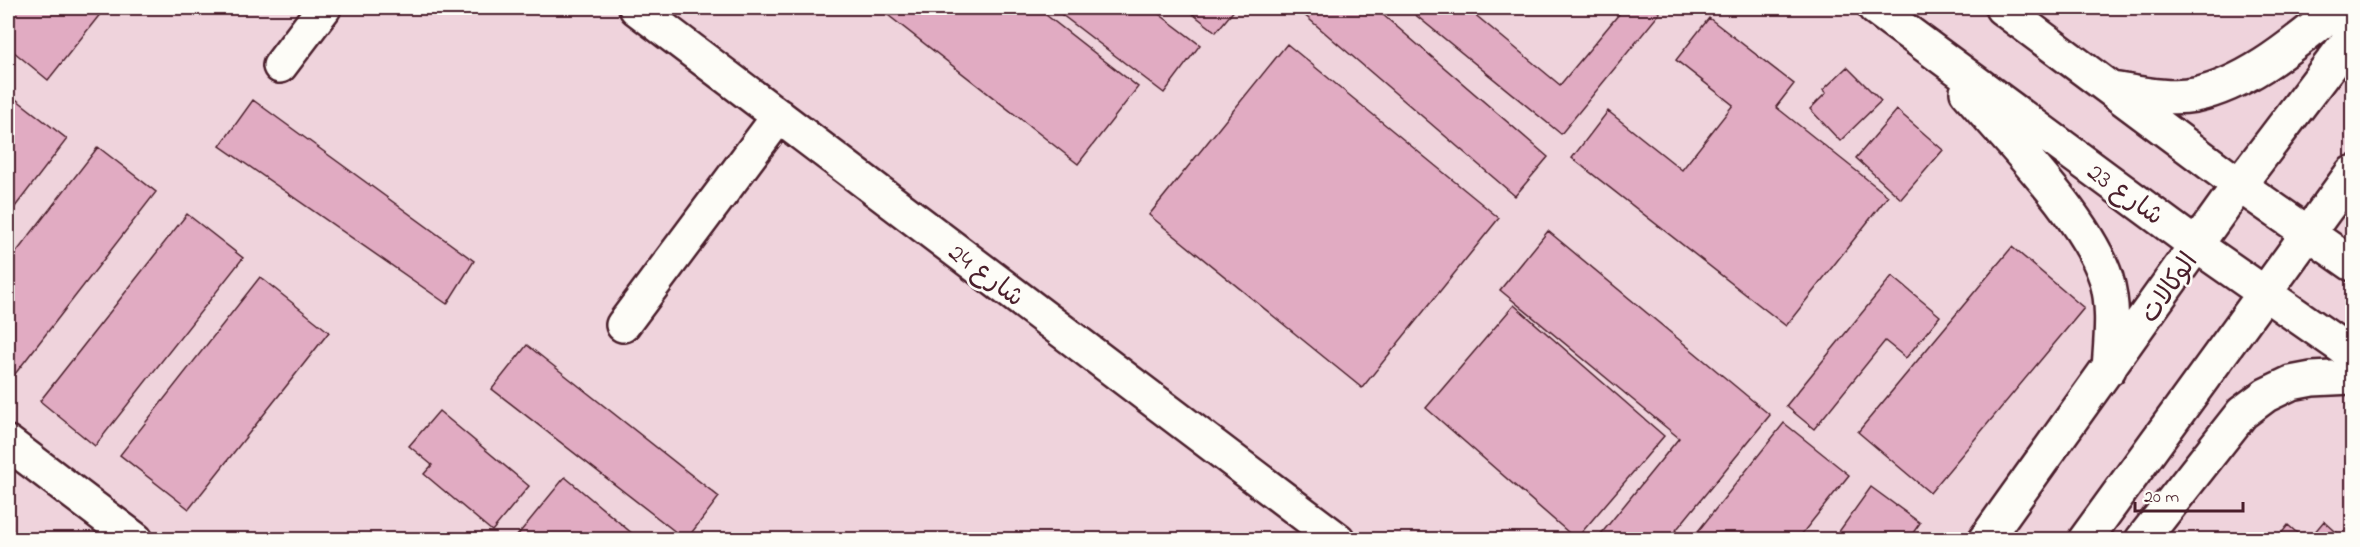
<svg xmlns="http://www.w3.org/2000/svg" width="2360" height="547" font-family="'Indie Flower','Playpen Sans Arabic',sans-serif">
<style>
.built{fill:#efd3dc}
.building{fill:#e1abc2;stroke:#4a1f2b;stroke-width:1.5}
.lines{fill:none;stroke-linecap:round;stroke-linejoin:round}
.minor-casing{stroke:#4a1f2b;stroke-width:38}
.minor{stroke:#fdfcf7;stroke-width:33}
.labels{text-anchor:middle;stroke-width:5;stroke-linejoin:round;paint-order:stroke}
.street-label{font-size:26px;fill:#4a1f2b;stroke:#fdfcf7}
</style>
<rect width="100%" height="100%" fill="#f5e4e7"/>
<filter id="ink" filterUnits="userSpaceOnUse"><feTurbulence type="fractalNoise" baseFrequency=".0167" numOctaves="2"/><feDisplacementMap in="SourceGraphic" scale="12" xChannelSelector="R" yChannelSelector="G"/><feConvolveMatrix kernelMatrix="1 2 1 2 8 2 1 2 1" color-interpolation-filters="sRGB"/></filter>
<g filter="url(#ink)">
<!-- built -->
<path class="built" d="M8,8H2352V539H8Z"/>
<!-- building -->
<path class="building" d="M8,8H105L48,80L8,47Z
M879,8H1037L1138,87L1078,164Z
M1053,8H1151L1200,45L1164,93Z
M1185,8H1236L1216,32Z
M1307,8H1375L1548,157L1515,196L1302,13Z
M1407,8H1467L1560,85L1624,8H1653L1660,13L1561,134Z
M1709,18L1794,84L1776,107L1888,196L1786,326L1572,158L1608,111L1682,170L1733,105L1676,60Z
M1287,44L1499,218L1362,388L1149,215Z
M1847,67L1881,101L1840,141L1810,109L1826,93L1823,90Z
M8,93L67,139L8,216Z
M253,100L474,261L447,304L220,146Z
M1897,110L1943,150L1901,199L1856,158Z
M98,147L156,192L8,383V263Z
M187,214L243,258L95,446L40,401Z
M1548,231L1770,415L1668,540H1596L1679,438L1500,290Z
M2012,247L2084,308L1930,493L1858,432Z
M1892,276L1940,316L1906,358L1885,341L1814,429L1786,406Z
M260,277L329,332L189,509L120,455Z
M1514,305L1664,436L1576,539L1426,408Z
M527,345L719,497L686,540L492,389Z
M439,411L529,486L492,531L424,474L432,465L409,446Z
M1784,423L1849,475L1797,540H1691Z
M565,477L640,540L516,537Z
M1871,487L1920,523L1908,540H1833Z
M2324,521L2345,540H2308Z
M2288,525L2305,540H2276Z"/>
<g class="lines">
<!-- minor casing -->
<g class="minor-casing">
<path id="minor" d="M636,8L1338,540
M1875,8L2197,246L2352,354
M2002,8L2239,185L2352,264
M280,66L324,8
M2112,89C2139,93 2168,100 2195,95C2250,83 2296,42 2339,8
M1967,92C2009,141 2087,219 2106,278C2115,307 2111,339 2109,369
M623,325L779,116
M8,443L136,540
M1985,540L2239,185L2352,36
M2085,540L2352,173
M2142,540L2242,413L2266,395L2291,383L2312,379L2352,377"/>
</g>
<!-- minor -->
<use href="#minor" class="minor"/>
</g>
</g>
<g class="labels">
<!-- street labels -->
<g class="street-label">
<text transform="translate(2126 193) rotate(36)" y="9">شارع 23</text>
<text transform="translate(987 274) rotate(37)" y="9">شارع 24</text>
<text transform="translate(2168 287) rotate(-55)" y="9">الوكالات</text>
</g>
</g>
<!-- margin -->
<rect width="2360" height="547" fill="none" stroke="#fdfcf7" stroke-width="30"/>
<rect x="15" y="15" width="2330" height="517" fill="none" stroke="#4a1f2b" stroke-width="2" filter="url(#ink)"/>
<!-- scale -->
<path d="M2135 502v9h108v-9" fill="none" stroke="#4a1f2b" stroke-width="3"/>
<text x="2144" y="502" font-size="18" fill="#4a1f2b" stroke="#fdfcf7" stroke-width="4.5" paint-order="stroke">20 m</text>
</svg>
